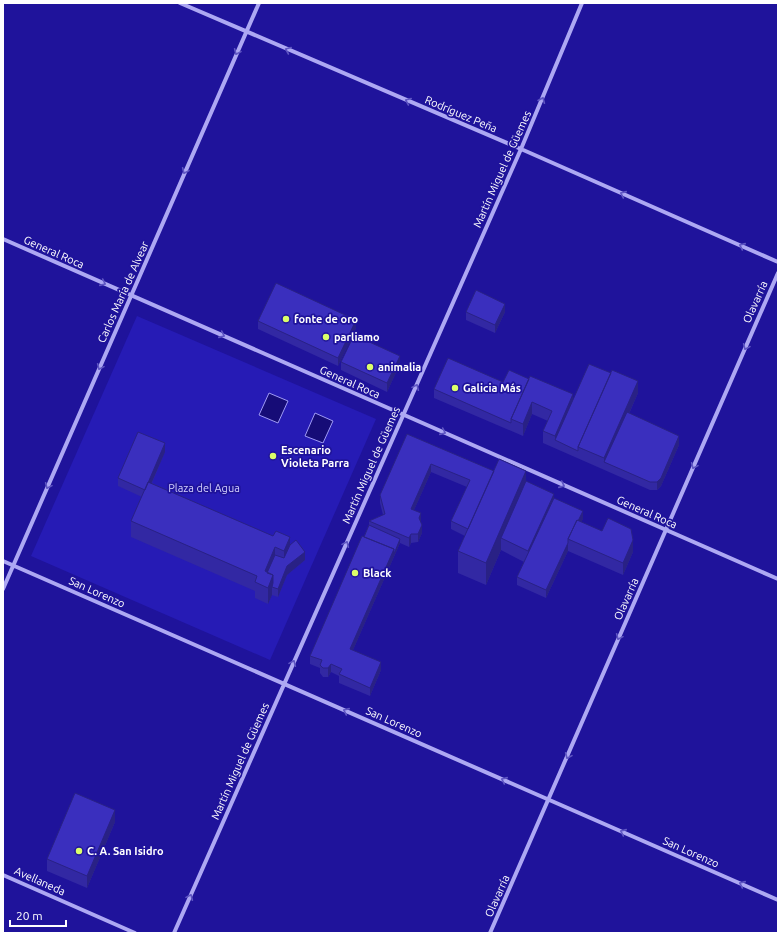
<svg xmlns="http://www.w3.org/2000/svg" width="781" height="936" font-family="Ubuntu,sans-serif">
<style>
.green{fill:#261bb5}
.water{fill:#160c77;stroke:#9f9af6}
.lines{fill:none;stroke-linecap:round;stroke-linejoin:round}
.minor{stroke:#ada8f3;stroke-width:4}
.wall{fill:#3228a3}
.shaded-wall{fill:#292185}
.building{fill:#3a2fbe;stroke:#292185}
.oneway{stroke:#5f56c3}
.poi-dot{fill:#dcff6a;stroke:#1f139b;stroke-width:1.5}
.labels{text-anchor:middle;stroke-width:3.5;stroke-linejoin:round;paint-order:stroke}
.street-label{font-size:11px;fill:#fff;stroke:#1f139b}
.poi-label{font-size:11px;font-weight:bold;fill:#fff;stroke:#1f139b;text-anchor:start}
.park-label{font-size:11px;fill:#d3d0fd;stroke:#1f139b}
</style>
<rect width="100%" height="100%" fill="#1f139b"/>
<!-- green -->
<path class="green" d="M137,316L376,419L270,660L31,556Z"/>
<!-- water -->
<path class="water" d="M269,393L288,401L278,423L259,415Z
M315,413L333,421L323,443L305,436Z"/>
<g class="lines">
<!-- minor -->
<path class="minor" d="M180,3L521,149L778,262
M3,239L778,579
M3,561L778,900
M3,589L259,3
M3,875L135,933
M174,933L521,149L582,3
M490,933L778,273"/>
</g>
<!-- wall -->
<path class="wall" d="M466,312H505L495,333L466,320Z
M258,321L356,328L338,366L258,329Z
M341,362L400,364L387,392L341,370Z
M503,382L573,400L638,393L629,414L679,445L661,486L657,490H650L543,443V431L548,421L532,414L523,436L434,398V389Z
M407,434L494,471L526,481L554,498L583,519L581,522L633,552L623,575L568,551L546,598L517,585V577L524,562L501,550L486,585L458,573V551L465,536L451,529V521L467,487L431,472L414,510L421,522L422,533L418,542L411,543L409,547L400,543L353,650L381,670L370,696L339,683V676L331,672L328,677H323L320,673V668L310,664V656L369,525V521L383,515L380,503V495Z
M165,452L152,483L290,545L305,560L287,575L278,597L272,595L268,604L255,598V591L131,537V521L142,497L118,486V478Z
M115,822L87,888L47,871V859Z"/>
<!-- shaded-wall -->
<path class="shaded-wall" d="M505,304V312L495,333V325Z
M356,320V328L338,366V358Z
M400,356V364L387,392V383Z
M638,381V393L607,463L604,462V458Z
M573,394V406L555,440V436Z
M532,402V414L523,436V424Z
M679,436V445L661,486L657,490V482Z
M165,443V452L145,498V490Z
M431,464V472L411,517V509Z
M526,471V493L501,538V550L486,585V563Z
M554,494V506L528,564V551Z
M583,511V519L573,541L569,540Z
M421,513V522L419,518Z
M422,525V533L418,542V534Z
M411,534V543L409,547V538Z
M290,537V553L284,567V551Z
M400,539V543L350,657V649L394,549Z
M633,540V552L623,575V563Z
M568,543V551L546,598V590Z
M275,547V563L268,580L265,571Z
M305,552V560L287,575L278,597V589L287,566Z
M273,575V587H272V595L268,604V588Z
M381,662V670L370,696V688Z
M331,664V672L328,677V668Z
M115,810V822L87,888V876Z"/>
<!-- building -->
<path class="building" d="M276,283L356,320L338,358L258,321Z
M476,290L505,304L495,325L466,312Z
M354,335L400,356L387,383L341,362Z
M448,358L503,382L509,370L529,379L511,419V423L434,389Z
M589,364L611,373L578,447V451L555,440Z
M612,370L638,381L604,458L578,447Z
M530,376L573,394L555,436L543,431L552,411L532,402L523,424L511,419Z
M627,412L679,436L661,478L657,482H650L604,462Z
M138,432L165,443L145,490L118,478Z
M407,434L494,471L468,529L451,521L470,480L431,464L411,509L421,513L419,518L422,525L418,534H411L409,538L369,521L385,514L380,495Z
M499,459L526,471L486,563L458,551Z
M526,481L554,494L528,551L501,538Z
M148,482L273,536L276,531L290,537L284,551L275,547L265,571L273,575L268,588L255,582L257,576L131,521Z
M554,498L583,511L578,521L577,520L568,539V543L546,590L517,577Z
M608,518L631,529L633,540L623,563L568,539L577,520L602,531Z
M369,525L400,539L394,554V549L364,537Z
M362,536L394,549L350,649L381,662L370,688L339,674L342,669L331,664L328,668H323L320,665L322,660L310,656Z
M296,540L305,552L287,566L278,589L272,587L273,583V575L267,573L275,555L284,558L290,545Z
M75,793L115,810L87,876L47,859Z"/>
<!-- one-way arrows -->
<defs><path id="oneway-chevron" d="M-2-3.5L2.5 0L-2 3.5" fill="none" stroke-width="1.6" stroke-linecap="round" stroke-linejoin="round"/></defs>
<g class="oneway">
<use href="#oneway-chevron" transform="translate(288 50) rotate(-157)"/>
<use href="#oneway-chevron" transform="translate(237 52) rotate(114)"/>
<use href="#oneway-chevron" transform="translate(542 100) rotate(-67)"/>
<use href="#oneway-chevron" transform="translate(408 101) rotate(-157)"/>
<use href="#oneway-chevron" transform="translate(185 171) rotate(114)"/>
<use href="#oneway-chevron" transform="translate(623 194) rotate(-156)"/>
<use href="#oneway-chevron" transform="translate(742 246) rotate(-156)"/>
<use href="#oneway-chevron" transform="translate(103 283) rotate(24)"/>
<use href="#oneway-chevron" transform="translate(222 335) rotate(24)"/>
<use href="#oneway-chevron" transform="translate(746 347) rotate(114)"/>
<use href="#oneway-chevron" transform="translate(100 367) rotate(114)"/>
<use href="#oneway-chevron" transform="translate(416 387) rotate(-66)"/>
<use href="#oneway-chevron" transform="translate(443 432) rotate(24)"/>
<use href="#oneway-chevron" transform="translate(694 466) rotate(114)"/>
<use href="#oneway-chevron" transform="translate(562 485) rotate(24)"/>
<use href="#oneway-chevron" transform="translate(48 486) rotate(114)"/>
<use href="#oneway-chevron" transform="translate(346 544) rotate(-66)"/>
<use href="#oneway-chevron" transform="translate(619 637) rotate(114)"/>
<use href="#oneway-chevron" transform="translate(293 663) rotate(-66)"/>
<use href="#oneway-chevron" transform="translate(346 711) rotate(-156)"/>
<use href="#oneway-chevron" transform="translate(568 756) rotate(114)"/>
<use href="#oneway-chevron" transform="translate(504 780) rotate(-156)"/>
<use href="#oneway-chevron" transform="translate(623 832) rotate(-156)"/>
<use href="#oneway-chevron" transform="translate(742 884) rotate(-156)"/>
<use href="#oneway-chevron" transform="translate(190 897) rotate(-66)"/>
</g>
<!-- markers -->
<g class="poi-dot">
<circle cx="286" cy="319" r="4"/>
<circle cx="326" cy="337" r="4"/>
<circle cx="370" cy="367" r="4"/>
<circle cx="455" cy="388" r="4"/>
<circle cx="273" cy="456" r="4"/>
<circle cx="355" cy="573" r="4"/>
<circle cx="79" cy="851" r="4"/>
</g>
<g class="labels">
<!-- street labels -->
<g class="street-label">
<text transform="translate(461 114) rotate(23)" y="4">Rodríguez Peña</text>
<text transform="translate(502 169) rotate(-66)" y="4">Martín Miguel de Güemes</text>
<text transform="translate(54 252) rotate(24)" y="4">General Roca</text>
<text transform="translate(123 292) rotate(-66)" y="4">Carlos María de Alvear</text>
<text transform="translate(755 302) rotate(-66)" y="4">Olavarría</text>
<text transform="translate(350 382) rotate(24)" y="4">General Roca</text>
<text transform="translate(371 465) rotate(-66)" y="4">Martín Miguel de Güemes</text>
<text transform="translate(647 512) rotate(24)" y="4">General Roca</text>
<text transform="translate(97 592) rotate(24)" y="4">San Lorenzo</text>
<text transform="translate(626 599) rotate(-66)" y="4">Olavarría</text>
<text transform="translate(394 722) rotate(24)" y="4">San Lorenzo</text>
<text transform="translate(240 761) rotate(-66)" y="4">Martín Miguel de Güemes</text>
<text transform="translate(691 852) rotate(24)" y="4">San Lorenzo</text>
<text transform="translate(40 881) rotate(24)" y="4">Avellaneda</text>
<text transform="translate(497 896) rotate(-66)" y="4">Olavarría</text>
</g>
<!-- poi labels -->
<g class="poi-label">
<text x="294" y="323">fonte de oro</text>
<text x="334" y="341">parliamo</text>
<text x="378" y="371">animalia</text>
<text x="463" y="392">Galicia Más</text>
<text x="281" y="454">Escenario<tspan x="281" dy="13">Violeta Parra</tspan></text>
<text x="363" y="577">Black</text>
<text x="87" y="855">C. A. San Isidro</text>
</g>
<!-- park labels -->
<g class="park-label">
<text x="204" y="492">Plaza del Agua</text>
</g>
</g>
<!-- border -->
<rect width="781" height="936" fill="none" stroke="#ffffff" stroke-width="8"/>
<!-- scale -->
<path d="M10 920v6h56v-6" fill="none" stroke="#ffffff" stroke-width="2"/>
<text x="16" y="920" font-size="12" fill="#ffffff" stroke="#1f139b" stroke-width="3" paint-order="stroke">20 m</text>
</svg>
